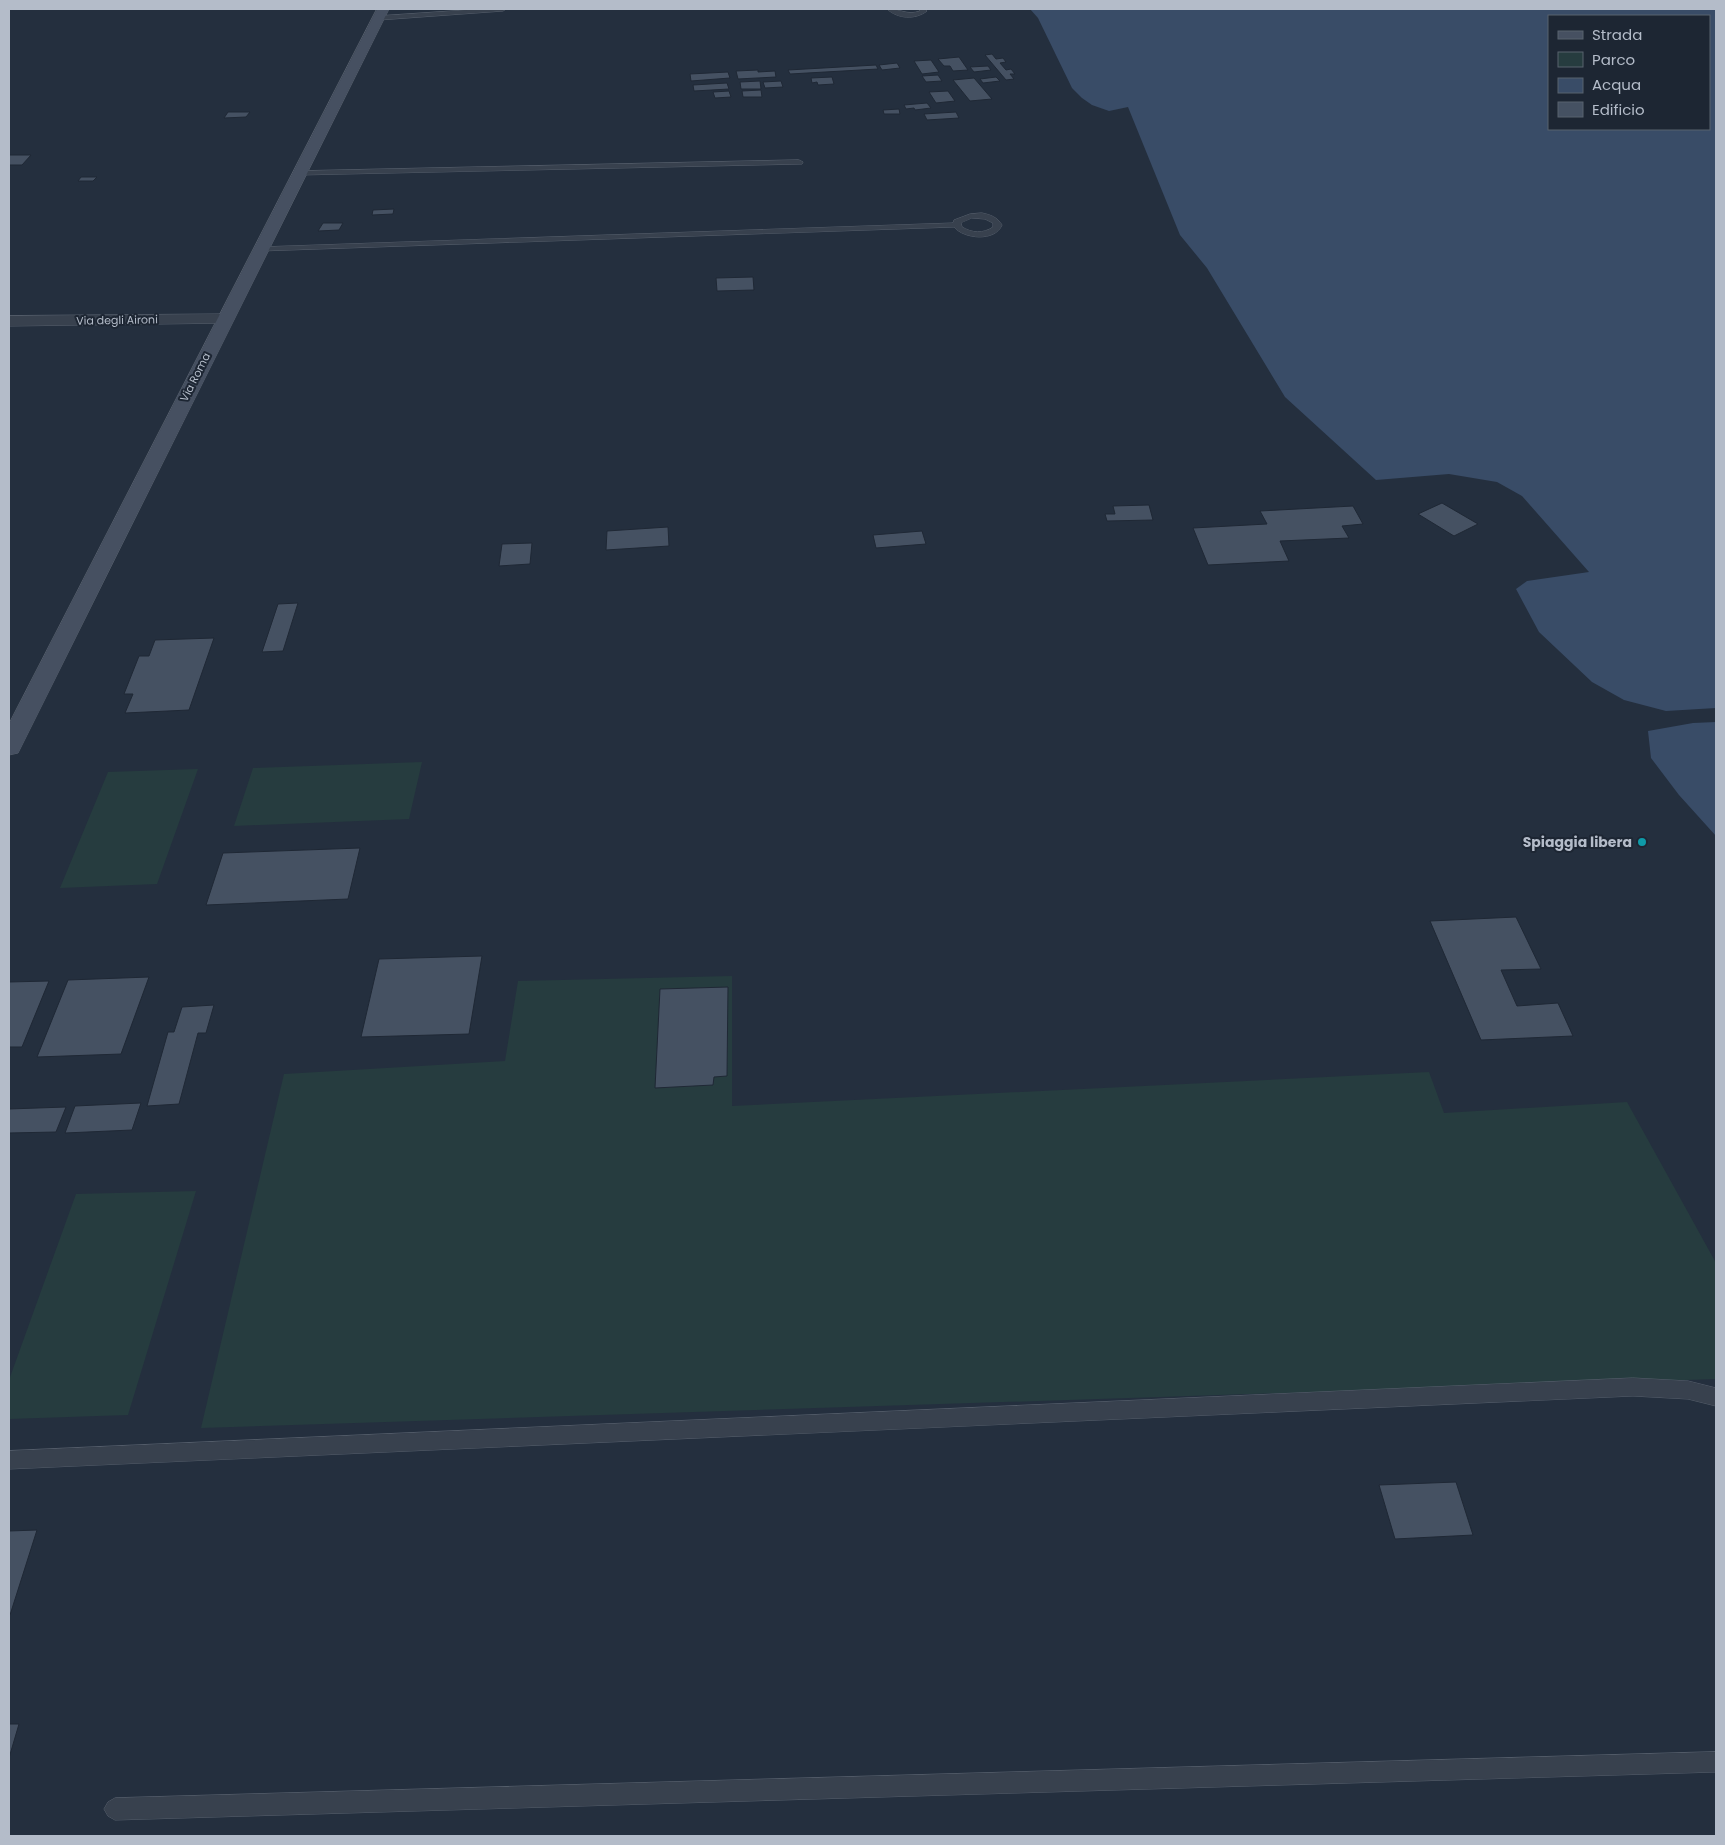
<svg xmlns="http://www.w3.org/2000/svg" width="1725" height="1845" font-family="Poppins,sans-serif">
<style>
.green{fill:#263c3f}
.water{fill:#394c67;fill-rule:evenodd}
.building{fill:#455162;stroke:#1f2835}
.lines{fill:none;stroke-linecap:round;stroke-linejoin:round}
.lane-casing{stroke:#565f6c;stroke-width:1}
.street-casing{stroke:#565f6c;stroke-width:1}
.secondary-casing{stroke:#565f6c;stroke-width:1}
.lane{fill:#38414e;fill-rule:evenodd}
.street{fill:#38414e;fill-rule:evenodd}
.secondary{fill:#465061;fill-rule:evenodd}
.culture-dot{fill:#0f9aa8;stroke:#1d2633;stroke-width:2}
.labels{text-anchor:middle;stroke-width:4;stroke-linejoin:round;paint-order:stroke}
.far-street-label{font-size:11px;fill:#b4bcc9;stroke:#1d2633}
.poi-label{font-size:14px;font-weight:bold;fill:#b4bcc9;stroke:#1d2633;text-anchor:end}
</style>
<rect width="100%" height="100%" fill="#242f3e"/>
<!-- green -->
<path class="green" d="M422,762L409,819L234,826L253,768Z
M198,769L157,884L60,888L108,772Z
M732,976V1106L1429,1072L1444,1113L1627,1102L1716,1263V1379L201,1428L284,1074L505,1061L518,981Z
M196,1191L128,1415L9,1419V1380L76,1194Z"/>
<!-- water -->
<path class="water" d="M1030,9H1716V708L1666,711L1624,700L1592,682L1539,632L1516,589L1527,581L1589,572L1522,496L1497,482L1449,474L1376,480L1285,397L1207,268L1180,235L1128,107L1109,111L1092,105L1082,98L1072,88L1038,18ZM1549,16H1709V129H1549Z
M1716,722V836L1679,795L1651,758L1648,731L1693,723Z"/>
<!-- building -->
<path class="building" d="M992,54L996,59L1003,58L1006,62L1000,63L1006,70L1011,69L1015,74H1010L1014,79L1006,80L985,55Z
M959,57L968,70L953,71L950,66H944L938,59Z
M931,60L939,72L922,74L914,61Z
M897,63L900,68L882,70L879,65Z
M876,65L878,69L790,74L788,70Z
M988,66L991,70L974,72L970,67Z
M758,70V72L775,71L776,77L738,79L736,71Z
M728,72L730,78L691,81L690,74Z
M938,75L942,81L926,82L922,76Z
M832,77L834,84L818,85L817,82L812,83L811,78Z
M996,77L1000,81L983,83L980,79Z
M974,78L992,99L970,101L953,80Z
M760,81L761,89H741L740,82Z
M781,81L783,87L765,88L763,82Z
M727,83L729,89L694,91L693,85Z
M761,90L762,97H743L742,91Z
M729,91L731,97L715,98L713,92Z
M948,91L955,101L936,103L929,92Z
M927,103L931,108L915,110L914,108L906,109L904,105Z
M899,109L900,114H884L883,110Z
M228,112H250L246,117L224,118Z
M956,112L959,118L927,120L924,114Z
M9,155H31L22,165H9Z
M81,177H97L93,181H78Z
M394,209L393,214L372,215L373,210Z
M323,223H343L339,230L318,231Z
M753,277L754,290L717,291L716,278Z
M1442,503L1478,524L1454,536L1418,514Z
M1149,505L1153,520L1107,521L1105,514H1115L1113,506Z
M1353,506L1363,524L1342,526L1349,538L1280,541L1289,561L1208,565L1193,528L1267,524L1260,511Z
M668,527L669,546L606,550L607,531Z
M922,531L926,544L876,548L873,535Z
M532,543L530,564L499,566L502,544Z
M298,603L283,651L262,652L278,604Z
M214,638L189,710L125,713L133,694H124L139,656H149L155,640Z
M360,848L348,899L206,905L223,853Z
M1516,917L1541,969L1501,970L1517,1006L1558,1003L1573,1036L1481,1040L1430,921Z
M482,956L469,1034L361,1037L379,959Z
M149,977L121,1054L37,1057L68,980Z
M49,981L22,1047H9V982Z
M728,987L727,1076L714,1077L713,1085L655,1088L660,989Z
M214,1005L206,1033H198L179,1104L147,1106L168,1032H174L182,1007Z
M141,1103L132,1130L65,1133L75,1106Z
M66,1107L56,1132L9,1133V1109Z
M1456,1482L1473,1535L1395,1539L1379,1485Z
M37,1530L10,1615H9V1531Z
M9,1724H19L9,1758Z"/>
<g class="lines">
<!-- lane casing -->
<g class="lane-casing">
<path id="lane" d="M481,9H506L503,11L379,20L376,18L379,16Z
M887,9C899,8 907,16 920,11L919,9H925L927,11C915,20 898,19 887,9Z
M799,160L803,162L802,164L299,175L295,173L299,171Z
M982,213C991,215 997,217 1002,225C995,242 964,239 954,227L260,251L256,249L260,247L953,223L954,220L970,214ZM972,218L985,219L993,223V227C983,234 972,233 962,227L961,223Z
M1633,1378L1688,1381L1716,1388V1406L1688,1399L1633,1396L9,1469V1451Z
M1716,1752V1772L115,1820L108,1816L104,1809L108,1802L115,1798Z"/>
</g>
<!-- street casing -->
<g class="street-casing">
<path id="street" d="M225,314L231,315L234,319L231,323L9,326V316Z"/>
</g>
<!-- secondary casing -->
<g class="secondary-casing">
<path id="secondary" d="M377,9H389L21,747L18,753L9,755V724Z"/>
</g>
<!-- lane -->
<use href="#lane" class="lane"/>
<!-- street -->
<use href="#street" class="street"/>
<!-- secondary -->
<use href="#secondary" class="secondary"/>
</g>
<!-- markers -->
<circle class="culture-dot" cx="1642" cy="842" r="5"/>
<g class="labels">
<!-- far-street labels -->
<g class="far-street-label">
<text transform="translate(117 320) rotate(-1)" y="4">Via degli Aironi</text>
<text transform="translate(195 377) rotate(-63)" y="4">Via Roma</text>
</g>
<!-- poi labels -->
<g class="poi-label">
<text x="1632" y="847">Spiaggia libera</text>
</g>
</g>
<!-- border -->
<rect width="1725" height="1845" fill="none" stroke="#b4bcc9" stroke-width="20"/>
<!-- legend -->
<rect x="1548" y="15" width="162" height="115" fill="#1d2633" stroke="#59626f"/>
<rect x="1558" y="31" width="25" height="8" fill="#465061" stroke="#59626f"/>
<text x="1592" y="40" font-size="15" fill="#b4bcc9">Strada</text>
<rect x="1558" y="52" width="25" height="15" fill="#263c3f" stroke="#59626f"/>
<text x="1592" y="65" font-size="15" fill="#b4bcc9">Parco</text>
<rect x="1558" y="78" width="25" height="15" fill="#394c67" stroke="#59626f"/>
<text x="1592" y="90" font-size="15" fill="#b4bcc9">Acqua</text>
<rect x="1558" y="102" width="25" height="15" fill="#455162" stroke="#59626f"/>
<text x="1592" y="115" font-size="15" fill="#b4bcc9">Edificio</text>
</svg>
